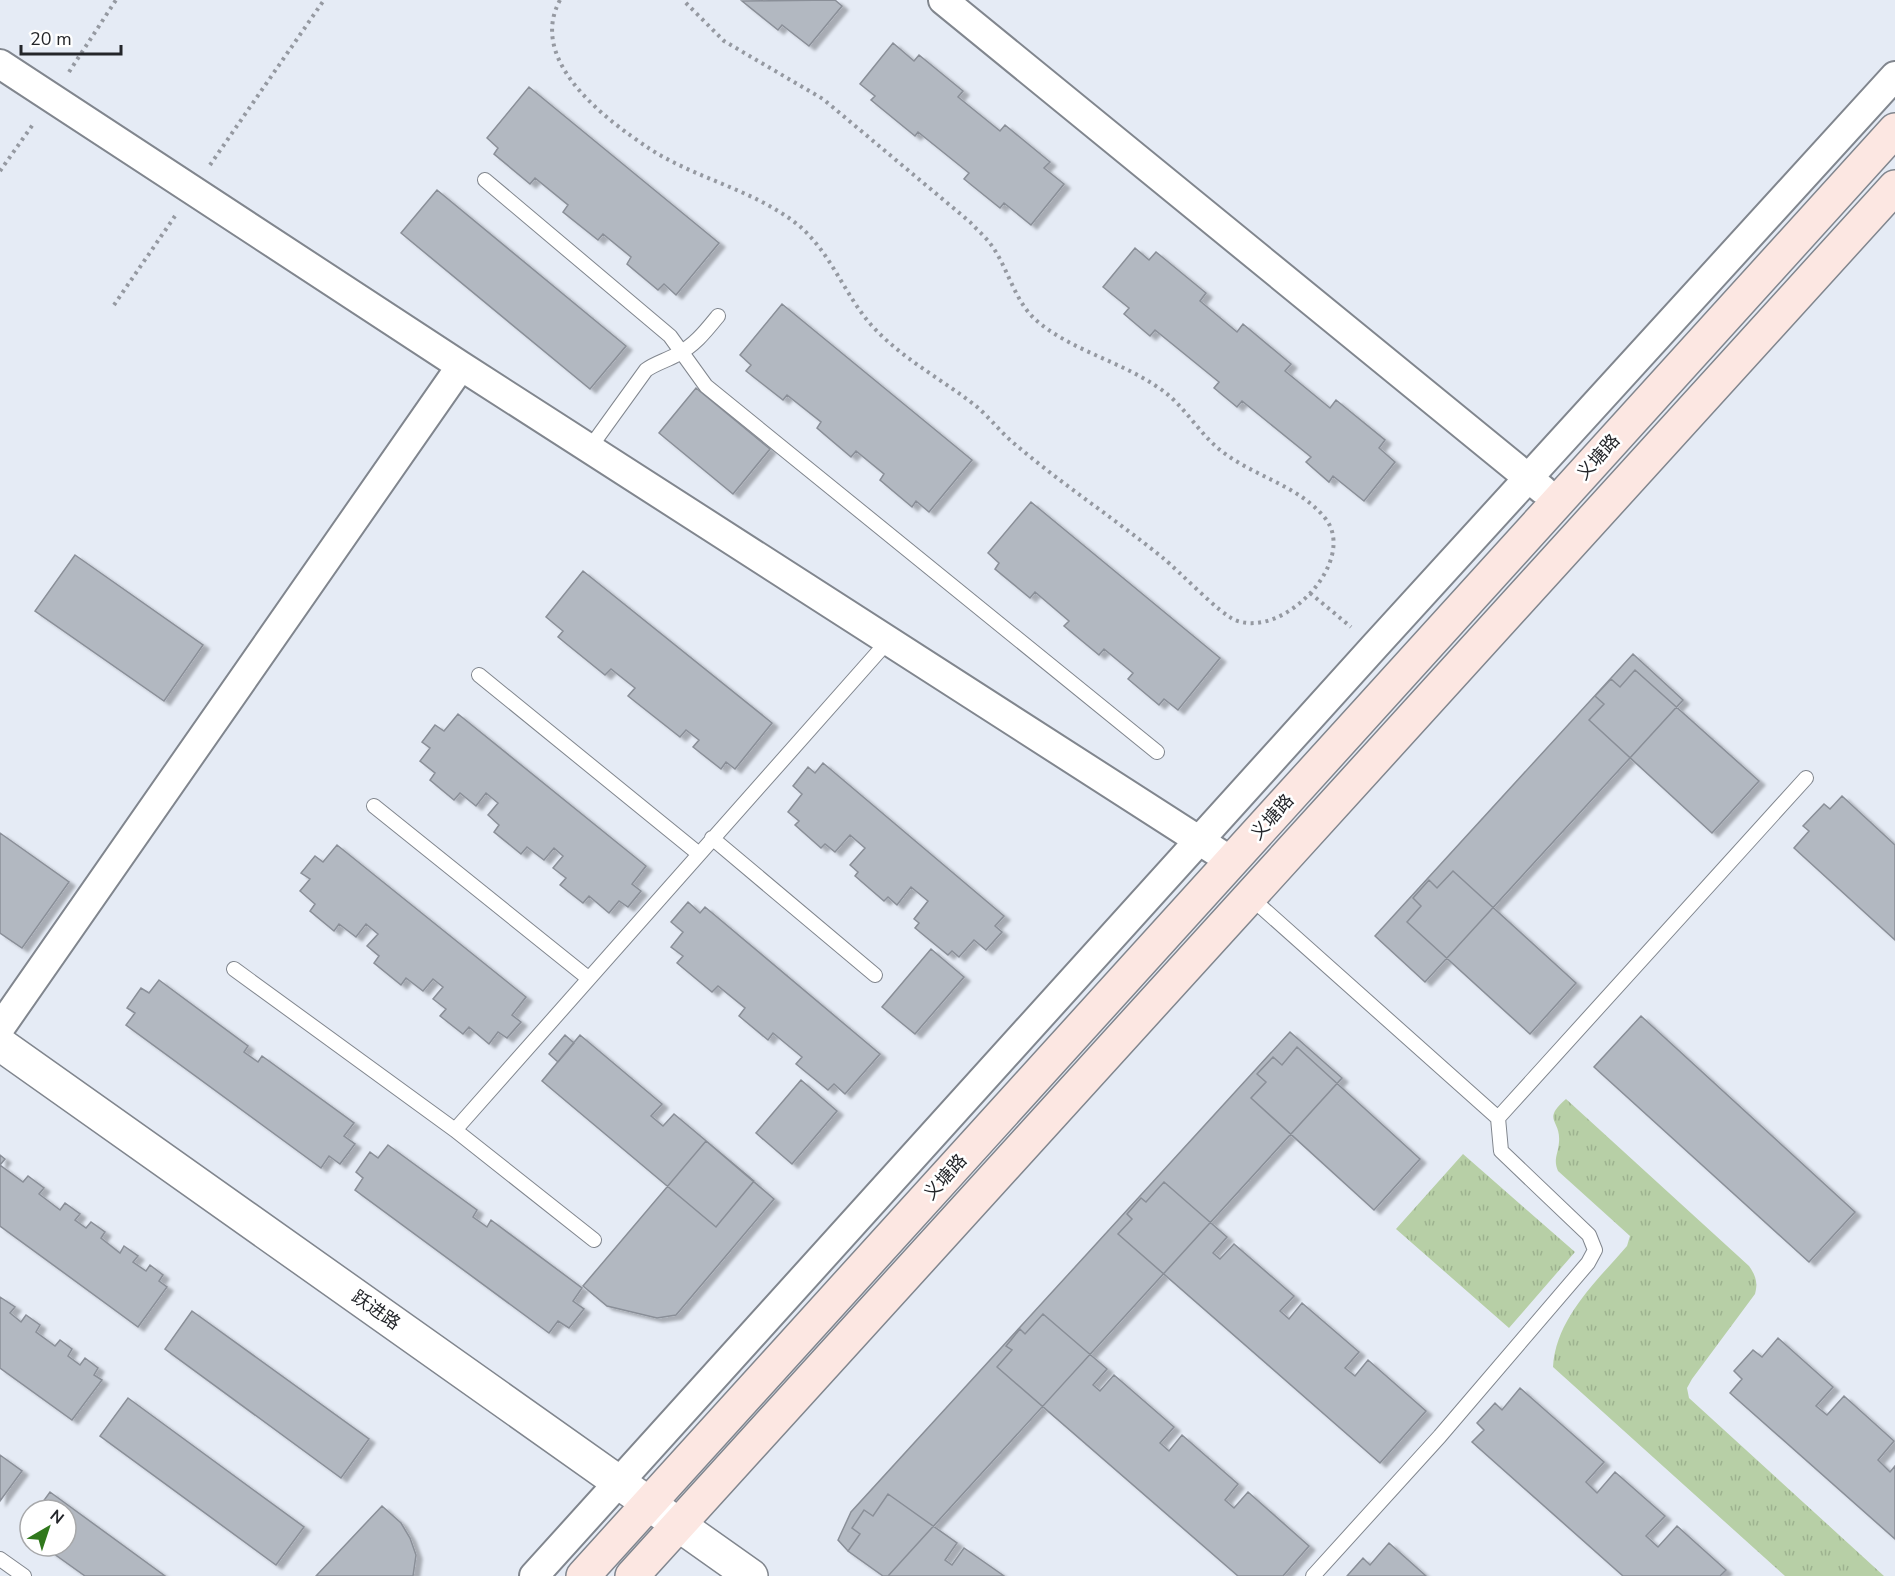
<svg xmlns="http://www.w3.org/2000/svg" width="1895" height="1576" font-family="'Nunito Sans','Noto Sans SC',sans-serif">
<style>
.grass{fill:url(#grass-tufts)}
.building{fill:#b2b8c1;stroke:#8a8f98;stroke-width:1.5;filter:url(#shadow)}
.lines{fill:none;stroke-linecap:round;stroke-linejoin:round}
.service-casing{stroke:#81868e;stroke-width:16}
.minor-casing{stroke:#81868e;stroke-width:32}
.tertiary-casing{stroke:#81868e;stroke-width:36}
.secondary-casing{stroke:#81868e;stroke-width:36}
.path{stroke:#9599a1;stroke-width:4;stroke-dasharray:3 4.5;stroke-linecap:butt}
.service{stroke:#fff;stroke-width:14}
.minor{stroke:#fff;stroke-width:28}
.tertiary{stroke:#fff;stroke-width:33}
.secondary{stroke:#fce7e2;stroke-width:33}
.labels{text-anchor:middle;stroke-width:5;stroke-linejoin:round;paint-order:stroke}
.street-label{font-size:18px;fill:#24262a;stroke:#fff}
</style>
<defs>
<pattern id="grass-tufts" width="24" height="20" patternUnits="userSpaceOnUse" patternTransform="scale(1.5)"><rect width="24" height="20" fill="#b7cfa6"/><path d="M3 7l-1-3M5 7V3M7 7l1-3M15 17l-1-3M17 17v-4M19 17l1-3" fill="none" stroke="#9db28f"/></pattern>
<filter id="shadow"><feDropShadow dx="6" dy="4" stdDeviation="1.5" flood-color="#0004"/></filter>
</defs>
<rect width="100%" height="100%" fill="#e5ebf5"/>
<!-- grass -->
<path class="grass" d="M1566,1099L1749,1266C1756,1276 1758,1283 1755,1294L1692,1379L1687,1388L1689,1398L1884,1576H1785L1553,1367C1556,1318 1596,1282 1627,1246L1630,1236L1558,1171C1553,1159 1558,1155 1559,1142C1561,1119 1541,1121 1566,1099Z
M1463,1154L1575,1252L1509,1328L1396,1229Z"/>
<!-- building -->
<path class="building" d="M835,0L842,6L809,46L782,25L778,30L742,1Z
M893,43L914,61L919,55L963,91L958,97L1000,131L1005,125L1050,162L1044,168L1064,184L1031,225L1004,203L1000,208L964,179L969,173L918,132L915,136L871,100L875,96L860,84Z
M529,87L719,243L676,295L664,284L658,290L627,264L631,257L603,234L598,240L563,212L568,205L535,178L530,184L494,154L498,148L487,138Z
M437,190L626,346L590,389L401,233Z
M1135,248L1149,260L1156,252L1206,293L1200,301L1237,332L1243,324L1291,364L1285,371L1330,408L1336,400L1385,440L1379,448L1395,462L1364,501L1333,476L1329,482L1306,462L1311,457L1242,401L1237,407L1214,388L1219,382L1155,330L1150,336L1124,314L1129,308L1103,287Z
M782,304L972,460L929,512L916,501L912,507L880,480L884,474L856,451L851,457L817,428L821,422L787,395L783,400L746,371L751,365L740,355Z
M696,388L770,449L733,494L659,433Z
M1031,502L1220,658L1178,710L1164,699L1159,705L1128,679L1133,673L1104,649L1099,655L1064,626L1069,621L1035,592L1030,598L995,569L999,563L988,553Z
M75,555L203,645L164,701L35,611Z
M583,571L772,723L735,769L726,762L721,769L693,747L699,740L686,730L680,737L628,696L635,688L611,669L605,675L558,637L563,631L546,617Z
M1633,654L1683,700L1425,982L1375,936Z
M1635,670L1759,781L1712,833L1589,720L1604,704L1595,696L1611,679L1620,687Z
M458,714L646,866L632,884L641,891L628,907L619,901L609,913L589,896L583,903L560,885L566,878L553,868L563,856L554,848L544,860L527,847L521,854L494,832L499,825L488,815L498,803L486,793L476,806L460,793L454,800L430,780L435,773L420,761L430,748L422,742L435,725L444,731Z
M823,763L1004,916L995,926L1002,932L986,950L974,940L959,957L952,951L948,955L915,928L919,923L914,919L928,901L911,887L897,905L888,897L884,901L855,876L858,872L850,865L865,848L850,835L835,852L825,844L821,848L795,825L799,821L788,812L802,794L793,786L808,767L815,773Z
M1842,796L1895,845V940L1794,848L1809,831L1803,826L1824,804L1830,809Z
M0,833L69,882L22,948L0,933Z
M337,845L526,997L512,1015L521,1022L507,1038L498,1032L489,1044L469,1027L463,1034L440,1016L446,1009L433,999L443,987L433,979L423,991L406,978L401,985L374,963L379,956L367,946L378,934L366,924L356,937L339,924L334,931L310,911L315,904L300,891L310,879L301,873L315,856L323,862Z
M1453,871L1576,983L1530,1034L1407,922L1421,906L1413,898L1429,880L1437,888Z
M688,902L700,913L705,907L880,1054L845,1094L834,1084L828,1090L796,1064L802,1057L773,1033L768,1040L739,1016L745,1008L718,986L712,992L677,963L683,956L671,947L683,932L671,922Z
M931,949L964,977L915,1034L882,1007Z
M159,980L248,1046L244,1052L258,1062L262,1056L354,1123L344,1136L355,1144L340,1164L329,1156L321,1168L126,1025L135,1013L127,1008L141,988L149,993Z
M1641,1016L1855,1212L1809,1262L1594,1067Z
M1290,1032L1342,1078L888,1576H883L848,1551L838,1540L851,1512Z
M565,1035L574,1043L558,1062L549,1054Z
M580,1035L662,1104L651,1116L663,1126L674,1114L754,1181L716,1227L542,1081Z
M1297,1047L1420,1159L1374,1210L1251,1098L1266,1082L1257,1074L1273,1057L1282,1065Z
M801,1080L837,1111L792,1164L756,1133Z
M706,1141L774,1199L676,1315L657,1318L607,1306L583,1286Z
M388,1145L477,1210L473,1217L487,1227L491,1220L582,1288L573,1301L584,1309L569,1328L558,1321L549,1333L355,1190L363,1178L356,1172L370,1152L378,1158Z
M0,1155L5,1159L0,1165L23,1182L28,1176L44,1188L39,1194L60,1210L65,1203L80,1214L75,1220L86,1228L91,1222L105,1232L101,1238L120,1253L124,1246L138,1256L133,1262L146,1271L150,1265L163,1275L159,1281L167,1287L138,1327L0,1226Z
M1164,1182L1227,1237L1213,1253L1220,1259L1234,1244L1294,1296L1280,1311L1289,1319L1302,1303L1359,1352L1345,1368L1355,1376L1368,1360L1426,1411L1380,1463L1118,1234L1132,1219L1127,1214L1141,1198L1146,1202Z
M0,1297L15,1307L10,1313L21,1322L26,1315L40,1325L36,1332L55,1346L60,1340L72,1349L68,1356L80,1365L85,1358L98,1368L94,1375L102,1380L72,1420L0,1368Z
M192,1311L369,1439L341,1478L165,1349Z
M1043,1314L1107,1369L1093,1385L1100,1391L1114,1375L1174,1427L1160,1443L1169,1451L1182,1435L1238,1484L1225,1500L1234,1508L1248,1492L1309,1546L1283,1576H1238L997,1367L1012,1350L1006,1346L1020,1329L1025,1334Z
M1778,1338L1833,1387L1816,1406L1827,1415L1844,1396L1894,1441L1878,1460L1890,1472L1895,1466V1539L1730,1393L1742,1379L1734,1371L1753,1350L1762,1357Z
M1520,1388L1604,1462L1586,1482L1597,1493L1615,1472L1665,1516L1646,1536L1658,1547L1677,1526L1726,1570L1720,1576H1623L1472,1442L1484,1430L1477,1423L1495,1403L1502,1410Z
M128,1398L304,1527L276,1565L100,1436Z
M0,1455L22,1471L0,1501Z
M50,1492L165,1576H85L43,1546H66V1510H37Z
M888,1494L957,1543L945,1560L952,1565L964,1548L1004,1576H883L848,1551L860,1534L852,1528L864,1510L873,1516Z
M382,1506L401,1523L410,1538L416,1555L413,1576H316Z
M30,1520V1536L22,1530Z
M1389,1543L1426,1576H1347L1363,1558L1370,1565Z"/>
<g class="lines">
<!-- service casing -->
<g class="service-casing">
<path id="service" d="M485,180L670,336L706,386L1157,752
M589,449L646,370C656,363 665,361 676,355C694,346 705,332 718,316
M479,675L699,854
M374,806L588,978
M712,838L875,975
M1249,896L1498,1118L1806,778
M234,969L455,1130L888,641
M455,1130L594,1240
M0,1559L24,1576
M1313,1576L1440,1436L1588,1263L1595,1250L1589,1235L1501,1151L1498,1118"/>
</g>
<!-- minor casing -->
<g class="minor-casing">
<path id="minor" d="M943,0L1543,490
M0,64L461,366L1231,861
M0,1028L461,366
M534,1576L1374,647L1895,76"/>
</g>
<!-- tertiary casing -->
<g class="tertiary-casing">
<path id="tertiary" d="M0,1044L751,1576"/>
</g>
<!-- secondary casing -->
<g class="secondary-casing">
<path id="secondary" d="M583,1576L1895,130
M632,1576L1895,187"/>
</g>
<!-- path -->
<path class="path" d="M560,0C527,61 605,119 650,149C695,178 750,189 793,221C830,248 844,296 874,328C904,360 943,380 976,406C990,418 1002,434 1016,445C1063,485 1115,519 1163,558C1179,571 1220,614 1235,620C1284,640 1359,560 1325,518C1299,486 1256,477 1224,453C1198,434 1184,403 1156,386C1119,361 1071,350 1037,321C1014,301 1009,270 992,246C986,237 977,230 970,222L823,99L724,41L683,0
M69,72L116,0
M210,165L324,0
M0,171L34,123
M114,305L175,216
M1310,593L1351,627"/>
<!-- service -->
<use href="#service" class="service"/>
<!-- minor -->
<use href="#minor" class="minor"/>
<!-- tertiary -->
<use href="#tertiary" class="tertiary"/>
<!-- secondary -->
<use href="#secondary" class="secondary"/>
</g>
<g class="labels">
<!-- street labels -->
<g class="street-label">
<text transform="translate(1598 457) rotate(-48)" y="6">义塘路</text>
<text transform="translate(1272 817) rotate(-48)" y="6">义塘路</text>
<text transform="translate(945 1177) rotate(-48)" y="6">义塘路</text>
<text transform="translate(376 1310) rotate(35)" y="6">跃进路</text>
</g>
</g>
<!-- north arrow -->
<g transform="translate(48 1528) rotate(39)"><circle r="28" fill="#ffffff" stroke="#a7a8aa" stroke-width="1.5"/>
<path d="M0-4.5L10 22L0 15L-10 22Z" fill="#30781c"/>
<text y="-9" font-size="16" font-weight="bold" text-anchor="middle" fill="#24262a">N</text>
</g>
<!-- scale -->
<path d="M21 45v9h100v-9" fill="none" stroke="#24262a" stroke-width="3"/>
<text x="30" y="45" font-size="18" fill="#24262a" stroke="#ffffff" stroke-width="4.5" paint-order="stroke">20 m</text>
</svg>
